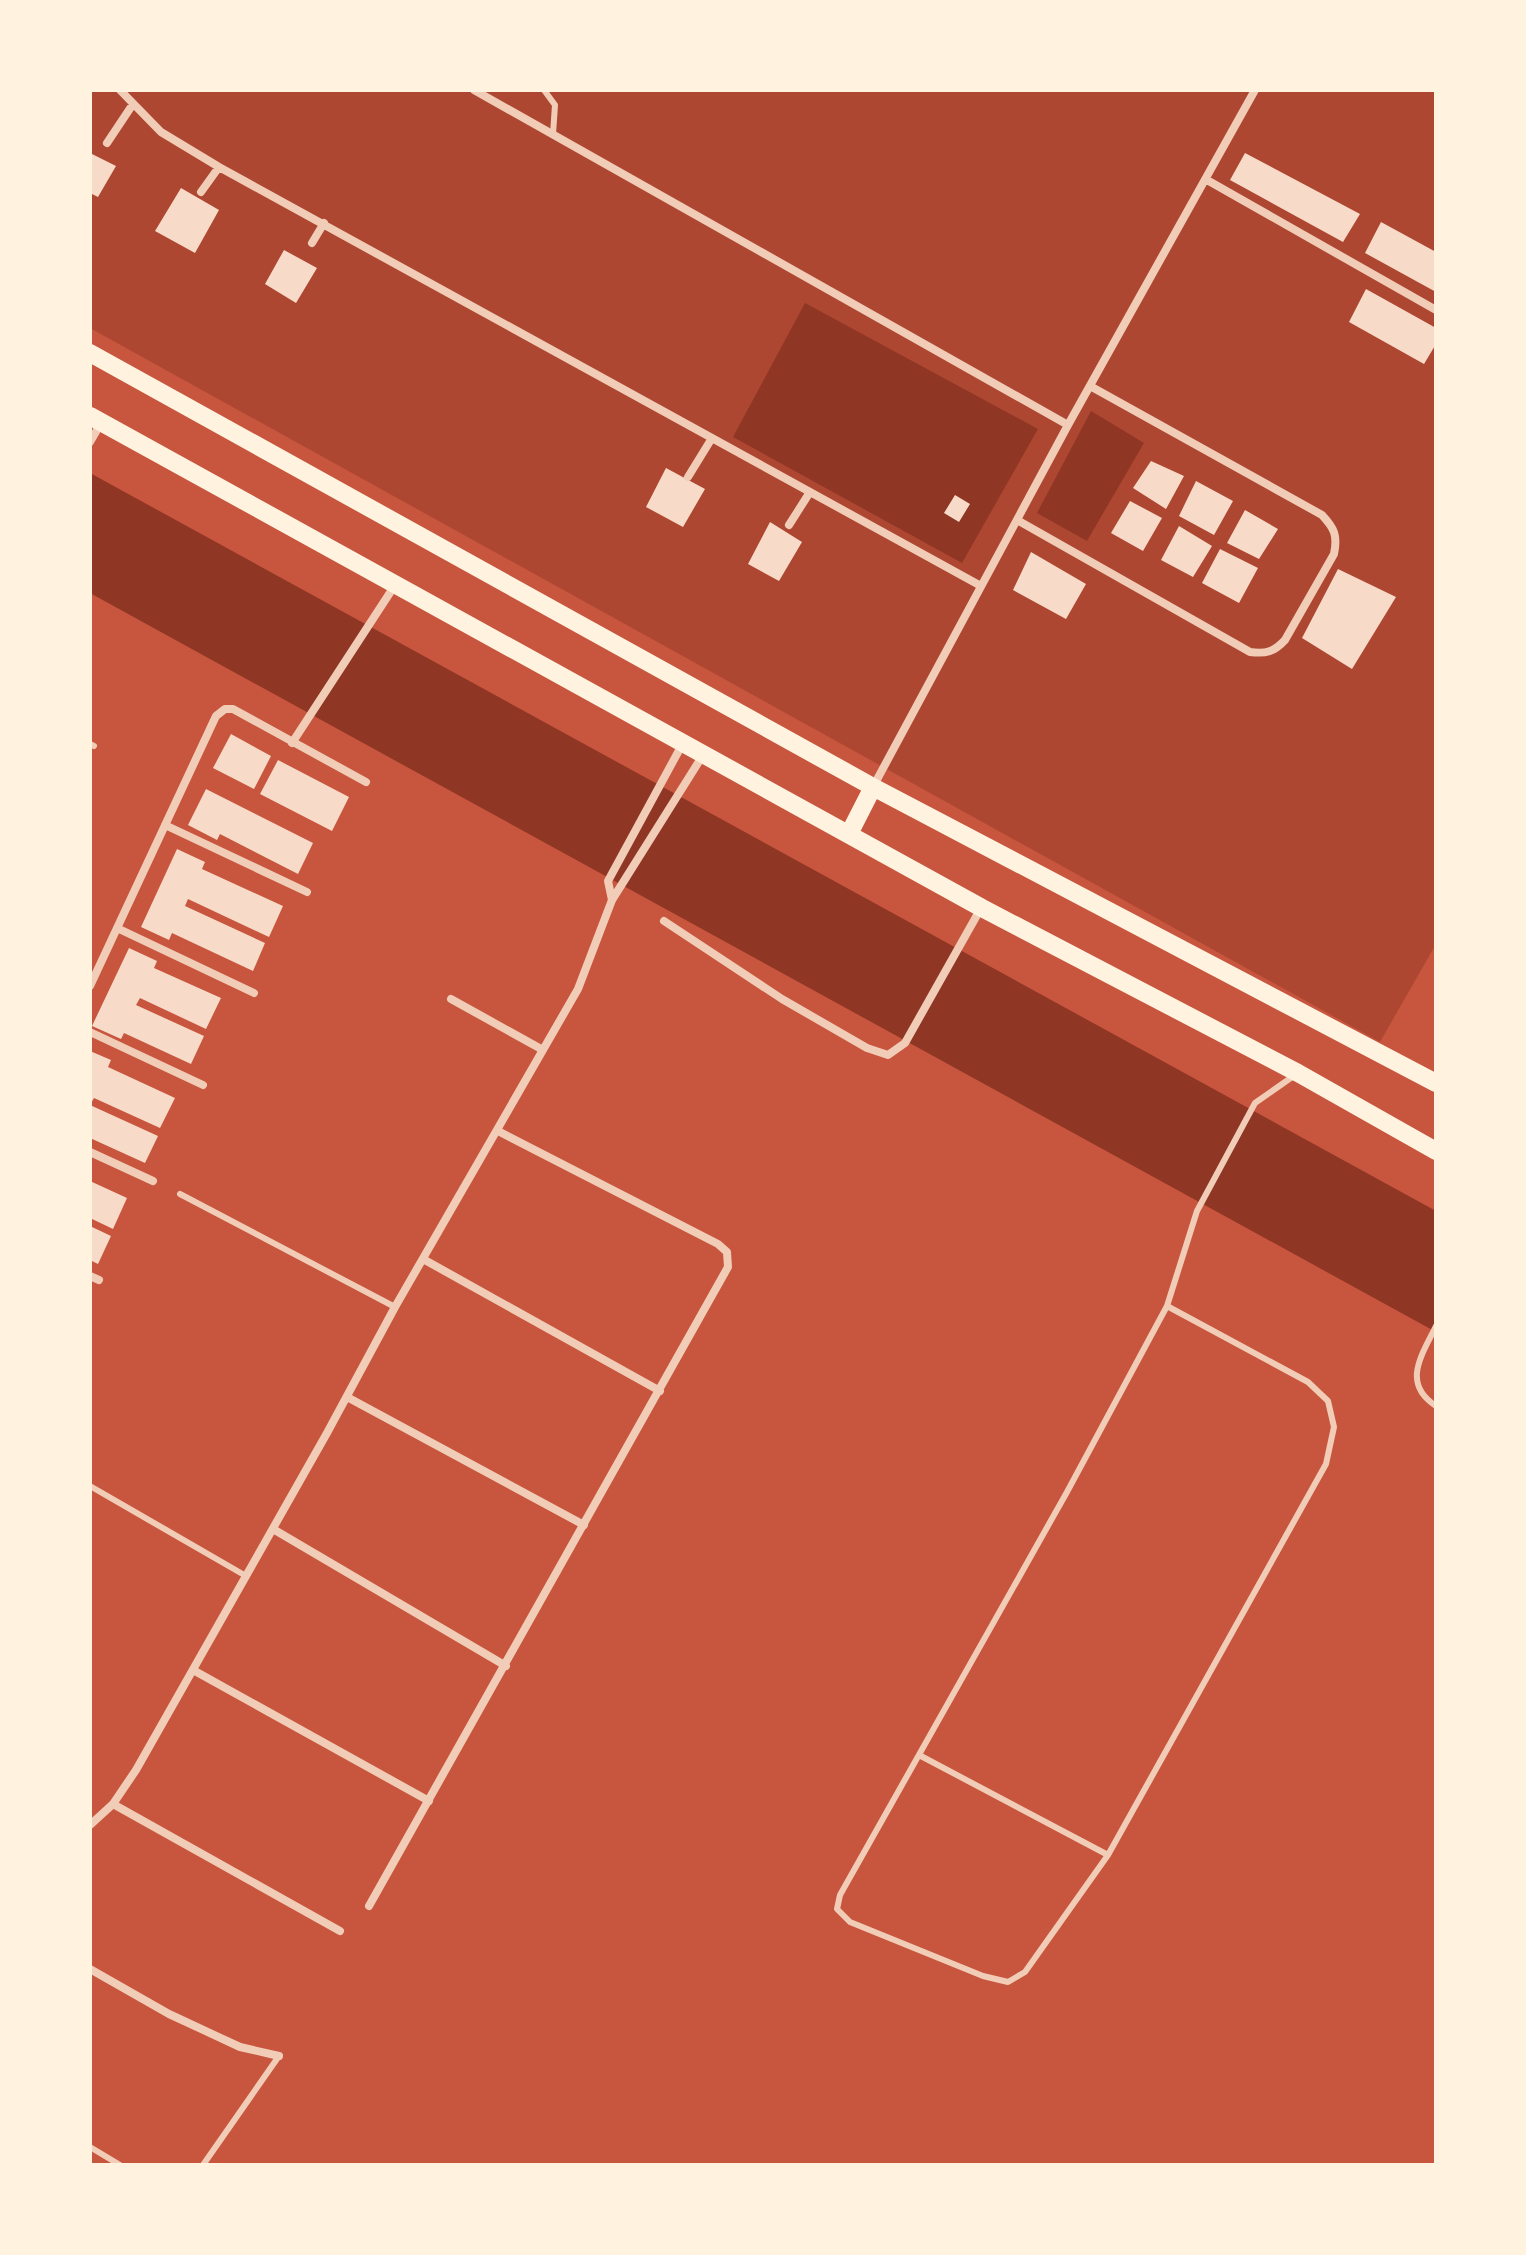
<svg xmlns="http://www.w3.org/2000/svg" width="1526" height="2255" font-family="'Source Sans 3',sans-serif">
<style>
.green{fill:#ae4732}
.water{fill:#8f3625}
.building{fill:#f7dbc8}
.lines{fill:none;stroke-linecap:round;stroke-linejoin:round}
.service{stroke:#f1ccb7;stroke-width:6}
.minor{stroke:#f1ccb7;stroke-width:8}
.trunk{stroke:#fff3e0;stroke-width:18}
</style>
<rect width="100%" height="100%" fill="#c8553d"/>
<!-- green -->
<path class="green" d="M90,90H1436V944L1380,1042L90,328Z"/>
<!-- water -->
<path class="water" d="M805,303L1038,429L962,563L733,437Z
M1091,411L1144,443L1087,541L1037,513Z
M90,473L1436,1211V1332L90,593Z"/>
<!-- building -->
<path class="building" d="M90,153L116,166L98,197L90,193Z
M1245,153L1360,214L1343,242L1230,180Z
M181,188L219,210L195,253L155,231Z
M1381,222L1436,252V292L1365,253Z
M284,250L317,268L296,303L265,284Z
M1366,289L1436,328V344L1424,364L1349,322Z
M1151,461L1184,476L1166,509L1133,488Z
M666,468L705,489L683,527L646,507Z
M1196,481L1233,501L1214,535L1179,516Z
M955,495L970,504L959,522L944,513Z
M1130,501L1162,518L1143,551L1111,533Z
M1245,510L1278,529L1259,559L1227,543Z
M770,522L802,542L779,581L748,564Z
M1179,526L1212,546L1193,577L1161,560Z
M1220,549L1258,568L1239,603L1202,583Z
M1031,552L1086,584L1066,619L1013,590Z
M1338,569L1396,597L1352,669L1302,638Z
M231,734L271,756L254,789L213,768Z
M278,760L349,797L332,831L260,794Z
M206,789L313,843L298,874L220,834L217,840L188,825Z
M177,849L205,862L202,869L283,906L269,937L188,899L185,906L265,943L253,971L172,933L169,940L141,927Z
M129,948L157,961L154,968L221,998L206,1029L140,998L136,1005L204,1036L191,1064L124,1033L121,1039L92,1026Z
M90,1051L111,1060L108,1067L175,1098L160,1128L94,1098L90,1105L158,1136L145,1163L90,1138Z
M90,1181L127,1198L113,1229L90,1218Z
M90,1226L111,1236L98,1264L90,1260Z"/>
<g class="lines">
<!-- service -->
<path class="service" d="M544,90L555,105L553,134
M90,744L94,746
M180,1194L395,1307
M1167,1306L1308,1382L1328,1401L1334,1427L1326,1464L1108,1855L1025,1972L1008,1982L983,1976L850,1922L837,1909L840,1895L1067,1492L1167,1306L1197,1211L1255,1103L1295,1075
M1436,1326C1422,1355 1401,1383 1436,1406
M90,1486L246,1576
M919,1755L1108,1855
M90,2147L120,2165
M203,2165L279,2056"/>
<!-- minor -->
<path class="minor" d="M120,90L161,132L219,167L981,586
M474,90L1068,425
M107,143L133,104
M1207,180L1436,310
M201,192L219,167
M312,243L324,223
M90,442L101,423
M688,477L712,438
M1017,520L1250,652C1266,654 1274,652 1285,640L1334,554C1338,535 1334,528 1322,515L1090,386
M789,525L810,492
M292,743L395,585
M873,787L1068,425L1255,90
M165,825L307,892
M612,900L608,881L683,743
M664,921L782,999L867,1048L888,1055L905,1043L981,908
M117,928L254,993
M90,986L216,716L225,709H233L366,782
M451,999L543,1050
M90,1032L203,1085
M90,1152L153,1181
M423,1259L660,1391
M90,1276L99,1280
M347,1397L584,1525
M273,1529L506,1666
M193,1670L429,1801
M113,1804L340,1931
M90,1825L113,1804L136,1770L327,1433L395,1307L578,989L612,900L703,755
M369,1906L728,1267L727,1252L718,1244L498,1131
M90,1969L169,2014L240,2047L279,2056"/>
<!-- trunk -->
<path class="trunk" d="M90,353L873,787L1436,1083
M90,416L982,908L1298,1073L1436,1151
M849,834L873,787"/>
</g>
<!-- border -->
<rect width="1526" height="2255" fill="none" stroke="#fff3e0" stroke-width="184"/>
</svg>
